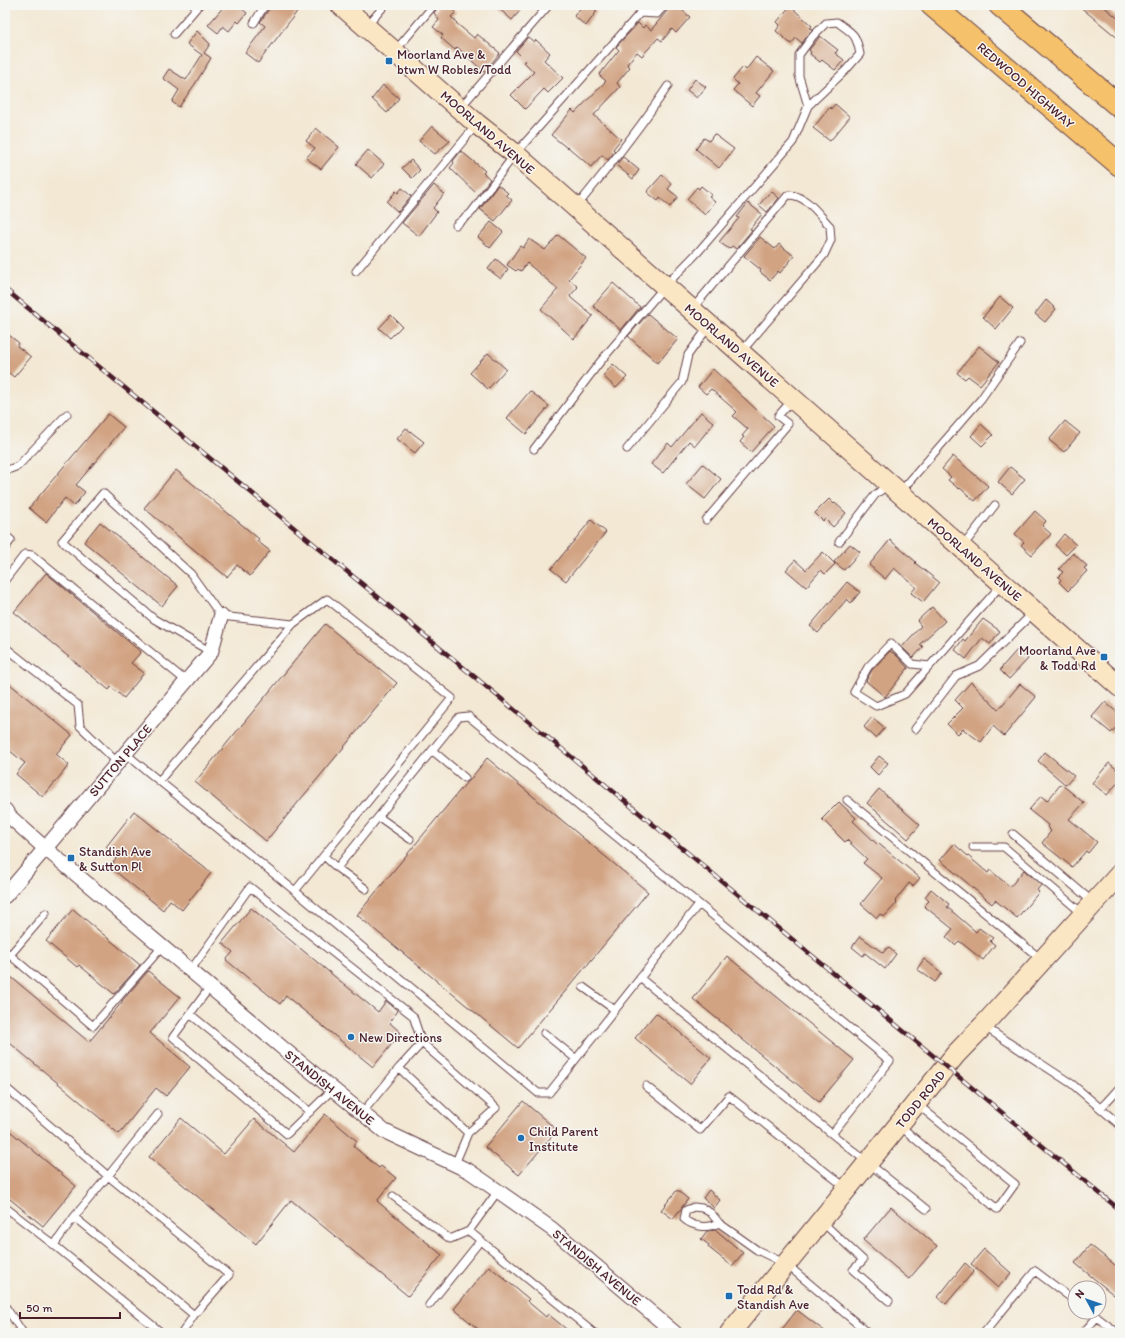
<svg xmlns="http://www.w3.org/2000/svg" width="1125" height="1338" font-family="Itim,sans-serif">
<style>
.building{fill:#d1a382}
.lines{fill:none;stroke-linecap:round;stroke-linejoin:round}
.lane-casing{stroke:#633d44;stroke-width:9}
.street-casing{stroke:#633d44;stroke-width:16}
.secondary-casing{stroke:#633d44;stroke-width:22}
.highway-casing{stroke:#633d44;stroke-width:24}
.lane{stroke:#fff;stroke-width:7}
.street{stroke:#fff;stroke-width:14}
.secondary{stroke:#fbe6c4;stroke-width:20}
.highway{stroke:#f5c16b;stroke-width:22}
.rail-casing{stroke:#4a1f2b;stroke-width:4.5}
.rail{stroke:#f6f6f2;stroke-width:3;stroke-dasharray:9;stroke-linecap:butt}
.poi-dot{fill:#1f6fb2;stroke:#f6f6f2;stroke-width:1.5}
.labels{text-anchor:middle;stroke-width:3;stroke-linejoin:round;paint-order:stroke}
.poi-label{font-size:13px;fill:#4a1f2b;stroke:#f6f6f2;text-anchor:start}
.street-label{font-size:13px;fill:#4a1f2b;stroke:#f6f6f2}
</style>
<rect width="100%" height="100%" fill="#f6f6f2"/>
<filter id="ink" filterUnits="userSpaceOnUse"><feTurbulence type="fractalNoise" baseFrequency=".025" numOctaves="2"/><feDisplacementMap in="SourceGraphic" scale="8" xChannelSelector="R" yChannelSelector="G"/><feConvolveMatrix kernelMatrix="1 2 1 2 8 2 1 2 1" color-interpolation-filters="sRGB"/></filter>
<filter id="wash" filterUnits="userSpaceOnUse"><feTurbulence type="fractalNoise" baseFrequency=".012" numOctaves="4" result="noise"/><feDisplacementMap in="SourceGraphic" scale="16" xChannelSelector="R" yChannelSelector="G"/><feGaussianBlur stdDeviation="0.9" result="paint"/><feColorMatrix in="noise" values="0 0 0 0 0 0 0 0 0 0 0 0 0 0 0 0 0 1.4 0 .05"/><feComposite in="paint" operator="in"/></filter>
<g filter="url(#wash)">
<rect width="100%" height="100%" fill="#f3e8d4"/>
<g id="blocks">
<!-- building -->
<path class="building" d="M225,5H237L247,13L239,23L237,21L229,31L223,26L218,33L208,25Z
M272,5H302L258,63L245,53L265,26L260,22Z
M439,5H449L456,12L451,17L457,22L456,23L474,38L477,34L500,53L484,72L457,47L455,50L441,38L443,35L433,27L439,20L434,13Z
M495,5H525L512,20Z
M583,5H589L597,11L586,26L574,16Z
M672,5H676L690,17L676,33L672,29L662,41L658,38L642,56L637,52L627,64L630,67L617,83L620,87L594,115L621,139L613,149L615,151L608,160L602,155L591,167L568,147L567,148L551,135L572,110L575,113L606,81L599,75L619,50L616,47L638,23L643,28L645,25L651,30Z
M1078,5H1102L1120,20V40Z
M790,6L812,26L810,28L813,29L802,43L796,38L791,44L776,31L780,25L777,22Z
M197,31L210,44L204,53L211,58L195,84L179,107L172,102L179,90L163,78L169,69L186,80L202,55L187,44Z
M820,36L838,50L835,53L844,60L835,70L822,60L820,62L810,54L811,52L809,50Z
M528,37L534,42L536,40L550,53L544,60L563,78L548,93L544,89L525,109L511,95L534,72L524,62L526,61L516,51Z
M756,57L774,71L756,93L760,96L752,106L733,90L738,84L733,79L743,67L746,70Z
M695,79L706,87L697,98L687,90Z
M383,85L399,98L387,113L372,99Z
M835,104L850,117L830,141L813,128L830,107L831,109Z
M432,126L450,141L435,154L419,141Z
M316,128L339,147L321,169L306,158L315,148L306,141Z
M714,134L734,149L719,168L696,149L704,138L709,141Z
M368,150L384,164L372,178L356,164Z
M461,151L485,171L483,173L490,179L478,195L450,168L454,163L453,161Z
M623,157L639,170L633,179L616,165Z
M411,160L420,170L412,178L402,168Z
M662,175L672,184L668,189L678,197L670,207L660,198L658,201L647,192Z
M434,185L444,194L433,208L437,212L419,236L402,223Z
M498,185L508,193L506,195L512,200L495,221L480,209Z
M701,186L712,195L709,197L715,202L705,215L687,199L697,187L699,189Z
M402,188L411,196L398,212L387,202L396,191L398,193Z
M771,191L779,198L767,212L759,205Z
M748,203L762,214L750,229L752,230L736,249L732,246L729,249L719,242L739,218L737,217Z
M491,222L503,232L490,248L478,237Z
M558,235L586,258L569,279L578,287L570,296L571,298L593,316L574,339L541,309L558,289L527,263L521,271L518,269L516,271L507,265L520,246L523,248L529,239L545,250Z
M760,237L775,249L779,244L794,256L780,273L778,271L770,280L760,272L761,270L744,256Z
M496,259L508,269L501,279L488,269Z
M613,283L640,307L621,330L593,306Z
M1000,297L1013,308L996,329L983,317Z
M1046,300L1056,309L1045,322L1035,314Z
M648,314L678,339L658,363L628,336Z
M391,315L402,326L390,338L379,328Z
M5,332L19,343L17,346L31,357L14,377L5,370Z
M979,346L999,362L980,385L968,376L965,379L957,373Z
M488,353L506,369L488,389L470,373Z
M613,364L627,377L616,388L603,376Z
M713,369L774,426L751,452L740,442L744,437L742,436L748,429L733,416L737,412L711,389L706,394L698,387Z
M530,391L549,406L526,434L507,418Z
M701,412L714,423L695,446L689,441L663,473L651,464L668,443L672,447Z
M108,414L124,427L76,485L85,492L74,506L65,498L46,522L29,508Z
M1065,421L1080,433L1064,452L1049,440Z
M981,424L993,435L982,446L971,436Z
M406,428L424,442L415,453L397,439Z
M953,456L988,486L975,501L960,488L959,489L948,480L951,477L942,469Z
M703,464L721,479L705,499L686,484Z
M1010,467L1025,479L1012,494L998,482Z
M176,470L259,539L257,541L270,551L250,576L237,565L227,577L144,508Z
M829,499L834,504L835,503L846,513L833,527L825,519L823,521L815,513Z
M1035,511L1046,521L1042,526L1051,534L1032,555L1021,545L1024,542L1015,534Z
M591,520L606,532L566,581L551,569Z
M100,522L178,586L162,606L84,542Z
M1064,534L1076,545L1066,555L1055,545Z
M890,540L916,562L915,563L939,582L923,602L911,593L916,587L894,568L885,579L869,565Z
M850,544L860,552L844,570L834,562Z
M823,552L835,564L825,574L821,570L806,587L786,570L795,560L806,570Z
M1073,553L1087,566L1084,568L1087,571L1068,591L1059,582L1061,580L1058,577L1063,572L1059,569Z
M46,573L141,652L131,663L144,673L124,698L111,687L109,690L14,612Z
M847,582L860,592L851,603L847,599L818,633L810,626Z
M932,607L945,621L920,644L923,647L913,658L902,647L921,626L917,621Z
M983,619L1000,631L990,644L982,638L966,659L955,650L963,639L965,641Z
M325,624L397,683L266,841L195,782Z
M1017,650L1028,659L1009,679L1000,670L1002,669L1001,668Z
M890,651L896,655L908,668L885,697L866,681L872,670Z
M5,680L72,735L56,754L69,765L43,797L16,774L25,763L5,747Z
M971,682L998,710L1020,684L1036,697L1004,736L993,726L981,742L963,729L958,734L947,724L963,708L955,700Z
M1105,702L1120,715V723L1111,733L1092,717Z
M872,717L885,728L876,738L864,727Z
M1045,752L1074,776L1066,785L1038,761Z
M879,756L888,763L878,775L870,767Z
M487,758L648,892L518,1048L357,915L466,783L469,781Z
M1109,763L1120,772V780L1107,795L1092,783Z
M1061,784L1084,803L1069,819L1097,842L1088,853L1086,851L1072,867L1042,843L1051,831L1047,827L1048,825L1029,810L1041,796L1047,801Z
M879,789L920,825L908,839L867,803Z
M839,802L856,818L853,821L878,845L879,844L920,878L913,886L909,883L895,901L897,903L884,917L880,914L877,918L861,904L882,878L863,863L867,859L847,840L845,842L822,819Z
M134,811L211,873L182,910L170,900L163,910L110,867L118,856L106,847Z
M954,844L988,873L990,870L1010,887L1024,870L1041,885L1037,890L1039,892L1017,918L995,900L992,904L940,860Z
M931,889L949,904L947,907L976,932L979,928L993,938L990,941L995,945L983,960L959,941L955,945L946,937L953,929L924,906L929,901L925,897Z
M251,908L378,1012L386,1001L398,1011L389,1022L401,1033L373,1067L286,996L280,1004L226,960L233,952L222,943Z
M73,909L140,965L114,994L79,965L77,967L46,941Z
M860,936L883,953L888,947L896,954L885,969L865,953L863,956L852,947Z
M727,956L854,1060L819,1102L693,999Z
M924,959L942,973L935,982L917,969Z
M148,971L180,997L150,1033L190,1067L166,1096L156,1088L119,1134L5,1039V972L89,1042L122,1002V1001Z
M656,1013L711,1058L690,1084L635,1038Z
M523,1101L557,1130L519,1175L485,1147Z
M325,1114L357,1141L353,1146L379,1168L381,1166L396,1178L377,1201L442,1255L408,1296L291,1200L256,1244L149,1157L181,1118L224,1154L254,1119L294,1152Z
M5,1127L76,1186L43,1226L5,1195Z
M677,1190L688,1199L673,1219L661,1210Z
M709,1190L720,1200L714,1208L703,1198Z
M891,1207L937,1246L909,1279L863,1240Z
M716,1230L743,1253L732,1266L708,1247L709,1245L701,1239L707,1231Z
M1090,1245L1120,1269V1287L1114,1295L1075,1263Z
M984,1249L1011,1273L998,1288L971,1264Z
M965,1263L974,1271L946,1304L938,1297Z
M489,1266L529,1299L527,1301L546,1317L548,1314L571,1333H483L454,1309Z
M797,1310L827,1333H779Z"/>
</g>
</g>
<g filter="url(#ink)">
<use href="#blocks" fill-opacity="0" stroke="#633d44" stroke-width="1"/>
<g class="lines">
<!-- lane casing -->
<g class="lane-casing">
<path id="lane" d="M254,23L265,5
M366,27L385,5
M174,34L199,5
M395,51L434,5
M460,108L549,5
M577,206C609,167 640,128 668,86
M456,225L471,213L515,154L640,13L657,14L665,5
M356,271L477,124
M693,308L788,195C806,194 819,215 830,226L831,240L824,255L742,351
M534,449L600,362L665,286L698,252L793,142L808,106L846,70L860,54C856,34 854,34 837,22L826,23L813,36L799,55V76L808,106
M627,449L682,382L688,355L709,326
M5,471L18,466L67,414
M901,491L981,399L1020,343
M706,520L788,424L778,416L793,399
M5,535L11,540L5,548
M839,542L875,495L889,484
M963,546L995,505
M5,580L25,554L32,555L186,681
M5,647L78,705L80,726L118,763
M211,652L154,619L62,541L103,493L191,574L221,616L293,624
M930,666L912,664L891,643L868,667L854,692L876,706L905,694L1002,584
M915,729L956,676L979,666L1033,613
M433,751L465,778
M126,754L295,891L452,698L327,599L293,624L159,781
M847,800L1042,960
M379,817L410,839
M1013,834L1094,903
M973,847H1004L1083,914
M337,868L366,889
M295,891L538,1093H549L699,904L468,716L459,717L337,868L324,856
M699,904L890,1061L832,1134L926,1209
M5,951L10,955L46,913
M10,955L93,1026L162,947
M190,971L250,887L413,1016L422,1043
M640,978L832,1134
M210,987L173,1037L287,1134L333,1089
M583,987L615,1010
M190,1014L310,1112
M985,1027L1072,1084L1120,1125
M544,1033L576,1059
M646,1086L700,1130L729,1096L845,1187
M5,1087L108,1176L158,1114
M1101,1108L1120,1087
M362,1113L399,1068
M899,1125L997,1209L1015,1184L917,1104
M455,1164L468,1133L399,1068L422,1043L496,1108L468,1133
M108,1176L229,1275L194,1315L74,1217Z
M498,1191L469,1231L594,1333
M393,1196L450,1239L469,1231
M5,1207L54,1245
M74,1217L54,1245L162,1333
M821,1221L863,1260L853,1270L889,1301
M719,1223C708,1229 693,1227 684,1219L686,1210L694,1207L702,1208L711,1213L719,1223L757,1250L786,1264L866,1331
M429,1305L481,1240
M5,1306L23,1333
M1090,1312L1118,1333
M182,1333L194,1315
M984,1333L1035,1271L1075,1301
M1083,1333L1097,1317"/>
</g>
<!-- street casing -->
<g class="street-casing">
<path id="street" d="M5,810L9,816L46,849L285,1050L384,1131L469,1171L498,1191L552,1229L675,1333
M5,896L211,652L221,616"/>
</g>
<!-- secondary casing -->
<g class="secondary-casing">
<path id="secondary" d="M341,5L477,124L515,154L1120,687
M730,1333L956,1054L983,1026L1120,874"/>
</g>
<!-- highway casing -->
<g class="highway-casing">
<path id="highway" d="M932,5L1120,165
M1000,5L1120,107"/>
</g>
<!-- lane -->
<use href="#lane" class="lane"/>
<!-- street -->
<use href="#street" class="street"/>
<!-- secondary -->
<use href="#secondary" class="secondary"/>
<!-- highway -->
<use href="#highway" class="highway"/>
<!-- rail casing -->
<g class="rail-casing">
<path id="rail" d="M5,289L1120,1210"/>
</g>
<!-- rail -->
<use href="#rail" class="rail"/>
</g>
</g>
<!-- markers -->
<g class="poi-dot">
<rect x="385" y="57" width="8" height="8" rx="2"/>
<rect x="1100" y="653" width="8" height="8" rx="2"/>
<rect x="67" y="854" width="8" height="8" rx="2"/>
<circle cx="351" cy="1037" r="4"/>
<circle cx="521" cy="1138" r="4"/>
<rect x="725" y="1292" width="8" height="8" rx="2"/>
</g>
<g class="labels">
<!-- poi labels -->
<g class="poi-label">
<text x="397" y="59">Moorland Ave &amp;<tspan x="397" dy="15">btwn W Robles/Todd</tspan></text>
<text x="1096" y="655" text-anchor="end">Moorland Ave<tspan x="1096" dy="15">&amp; Todd Rd</tspan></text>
<text x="79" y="856">Standish Ave<tspan x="79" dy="15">&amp; Sutton Pl</tspan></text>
<text x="359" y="1042">New Directions</text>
<text x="529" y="1136">Child Parent<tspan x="529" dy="15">Institute</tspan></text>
<text x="737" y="1294">Todd Rd &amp;<tspan x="737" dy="15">Standish Ave</tspan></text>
</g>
<!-- street labels -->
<g class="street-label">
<text transform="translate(1026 85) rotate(41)" y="5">REDWOOD HIGHWAY</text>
<text transform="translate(488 132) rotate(41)" y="5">MOORLAND AVENUE</text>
<text transform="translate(732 345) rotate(41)" y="5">MOORLAND AVENUE</text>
<text transform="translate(975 559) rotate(41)" y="5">MOORLAND AVENUE</text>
<text transform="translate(120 760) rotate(-50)" y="5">SUTTON PLACE</text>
<text transform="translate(330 1087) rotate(39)" y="5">STANDISH AVENUE</text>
<text transform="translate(920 1099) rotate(-51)" y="5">TODD ROAD</text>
<text transform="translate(597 1267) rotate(40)" y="5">STANDISH AVENUE</text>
</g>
</g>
<!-- margin -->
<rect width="1125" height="1338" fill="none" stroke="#f6f6f2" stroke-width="20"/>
<!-- north arrow -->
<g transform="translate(1087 1300) rotate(310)"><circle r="19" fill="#f6f6f2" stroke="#b1a0a2"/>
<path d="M0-3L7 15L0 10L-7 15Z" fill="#1f6fb2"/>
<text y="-6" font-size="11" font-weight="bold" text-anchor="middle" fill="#4a1f2b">N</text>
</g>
<!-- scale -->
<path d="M20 1312v6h100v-6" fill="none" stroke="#4a1f2b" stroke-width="2"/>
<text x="26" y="1312" font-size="12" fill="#4a1f2b" stroke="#f6f6f2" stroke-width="3" paint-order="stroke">50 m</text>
</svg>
